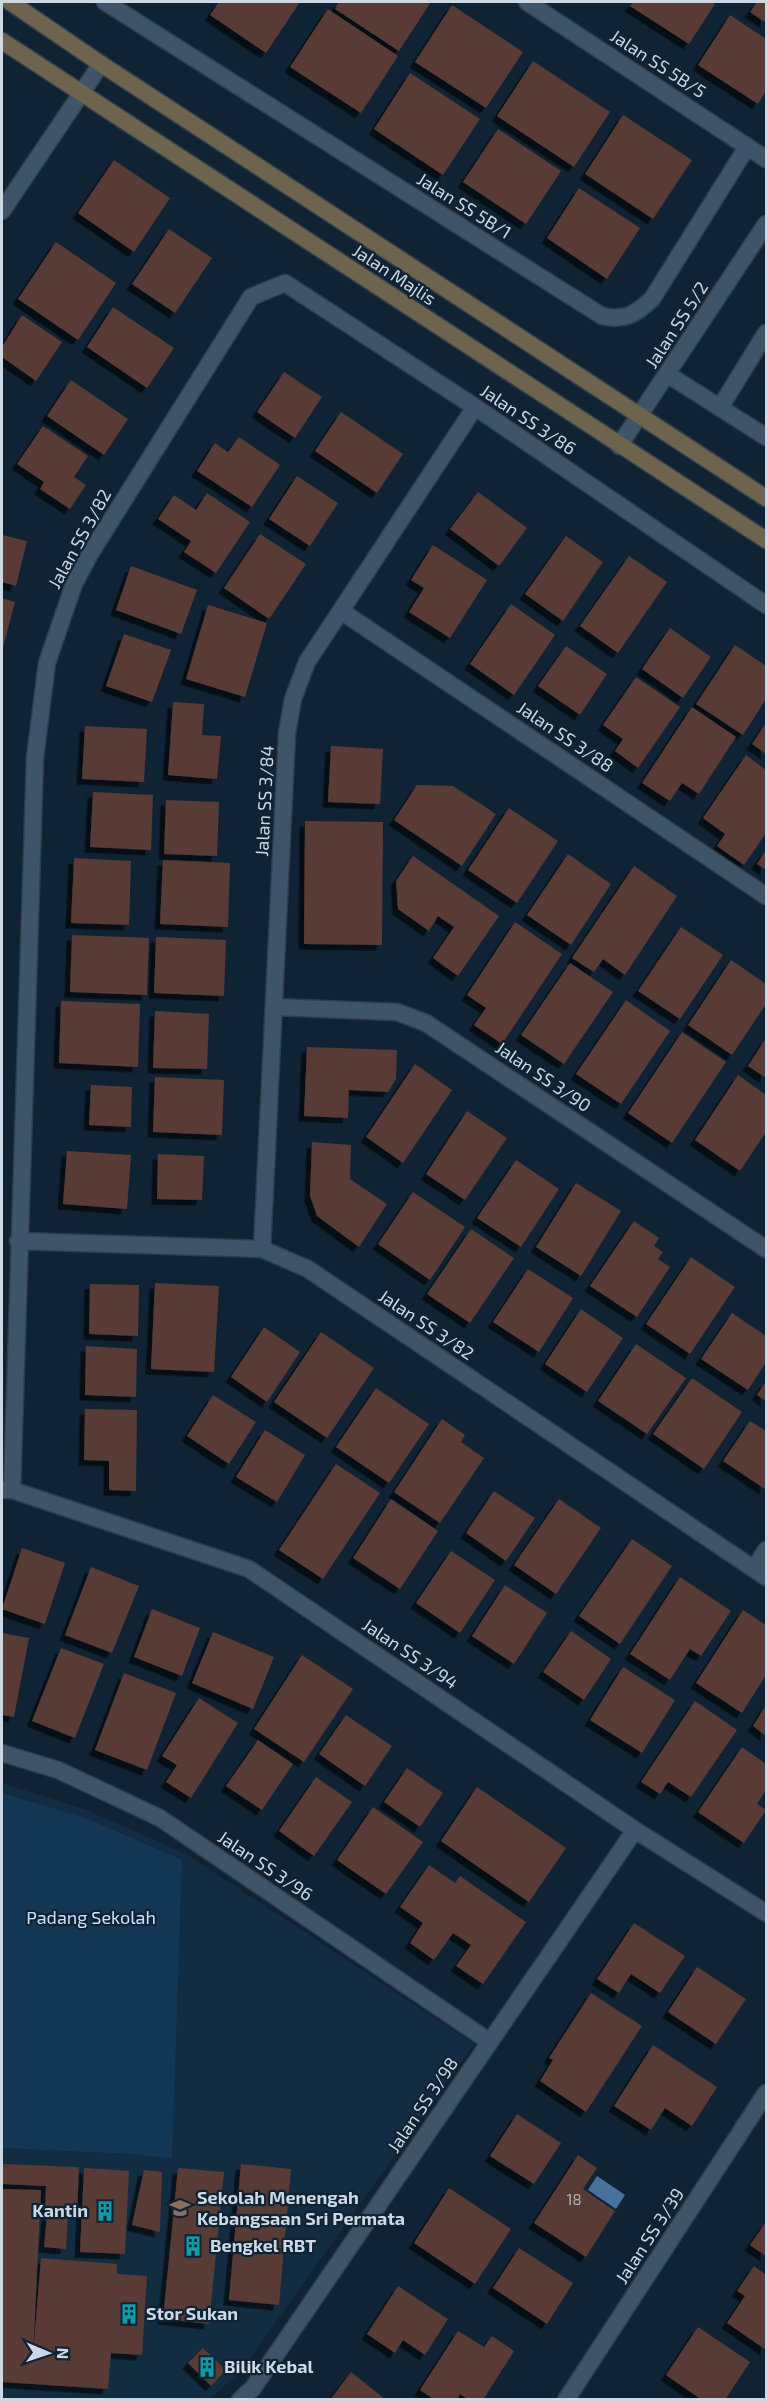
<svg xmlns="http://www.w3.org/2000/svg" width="768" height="2401" font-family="'Exo 2',sans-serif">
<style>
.built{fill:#122c42}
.green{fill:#133855}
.water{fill:#46729d}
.building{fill:#583b35;filter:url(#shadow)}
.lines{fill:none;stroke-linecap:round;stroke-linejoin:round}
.minor-casing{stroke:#313d4b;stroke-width:19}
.tertiary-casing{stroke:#313d4b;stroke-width:19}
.secondary-casing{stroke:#313d4b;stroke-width:19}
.minor{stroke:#3e5468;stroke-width:16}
.tertiary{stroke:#3e5468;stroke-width:16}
.secondary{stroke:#6e644d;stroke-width:16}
.labels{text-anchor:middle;stroke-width:4.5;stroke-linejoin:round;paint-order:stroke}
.number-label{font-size:15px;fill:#afb1b8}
.street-label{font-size:18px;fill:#ccd8e4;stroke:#0f2334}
.park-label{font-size:18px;fill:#c7e3fc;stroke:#0f2334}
.poi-label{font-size:18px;font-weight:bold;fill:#ccd8e4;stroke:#0f2334;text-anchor:start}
</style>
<defs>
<filter id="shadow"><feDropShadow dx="-5.5" dy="5.5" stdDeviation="0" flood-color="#0009"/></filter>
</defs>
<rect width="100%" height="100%" fill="#0f2334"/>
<!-- built -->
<path class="built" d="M2,1783L87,1810L186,1854L474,2044L241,2371L210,2399H2Z"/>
<!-- green -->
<path class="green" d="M2,1793L88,1819L182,1860L172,2159L136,2154L2,2148Z"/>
<!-- water -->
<path class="water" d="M597,2176L625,2195L616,2209L588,2190Z"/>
<!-- building -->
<path class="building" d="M219,2H300L266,53L210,15Z
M339,2H431L399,51L335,9Z
M633,2H712L715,4L689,44L630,6Z
M757,2H766V23L750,12Z
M452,5L523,52L486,108L415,62Z
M328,9L398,56L361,113L290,67Z
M730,15L766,39V91L758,104L698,65Z
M533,61L610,112L574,167L497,116Z
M410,73L480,119L443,175L374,129Z
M623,115L692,160L653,219L585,174Z
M498,129L561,171L526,224L463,182Z
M114,160L170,198L134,252L78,213Z
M579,188L640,228L607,279L547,238Z
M169,229L212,258L175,313L132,284Z
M56,242L116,283L78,340L18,299Z
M113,307L174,348L147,388L87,347Z
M22,315L62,342L36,381L2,357V347Z
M284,372L322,397L295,438L257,412Z
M71,380L128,419L104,455L47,416Z
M341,412L403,454L377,493L315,451Z
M43,426L88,456L74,477L86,485L70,509L40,489L44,482L17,464Z
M239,437L280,465L252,507L197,471L215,443L228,452Z
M297,476L338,503L310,546L269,519Z
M478,492L527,528L499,566L450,529Z
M207,493L250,522L216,573L184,552L191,541L158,519L174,495L196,510Z
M260,534L306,564L269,619L224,588Z
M2,535L27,541L16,586L2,582Z
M566,536L603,562L563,621L525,594Z
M433,545L487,580L450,638L409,612L424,588L411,580Z
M629,556L667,582L618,653L580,626Z
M131,566L197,590L181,634L116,610Z
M2,598L15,602L2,651Z
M511,604L555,635L514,695L470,664Z
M208,605L267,623L245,697L186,679Z
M670,628L711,657L683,698L642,669Z
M124,634L171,650L152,702L106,686Z
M735,645L766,666V699L743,735L696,704Z
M566,646L607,674L580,715L538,686Z
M636,677L680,707L638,768L615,751L623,739L603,725Z
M173,702L204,704L202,735L221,736L217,779L168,775Z
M692,707L736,737L699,794L682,783L670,801L642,783Z
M766,723V754L752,744Z
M85,726L147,729L144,782L82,779Z
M331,746L383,749L380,804L328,802Z
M746,755L766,770V833L744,865L717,846L725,834L703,818Z
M417,785L453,786L496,814L462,866L394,820Z
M93,792L153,795L151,850L90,847Z
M166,800L219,802L217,856L164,854Z
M509,808L558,841L517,903L468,870Z
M305,821L383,822L382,945L304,944Z
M766,850V870L757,864Z
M568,854L611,884L571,945L527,915Z
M413,856L499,916L458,976L433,958L454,927L438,916L429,931L398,909L396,881Z
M74,858L131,861L129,925L71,923Z
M163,860L230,863L228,927L160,924Z
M634,866L677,896L625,975L603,959L594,972L572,958Z
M515,922L562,954L502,1044L474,1025L486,1008L467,995Z
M681,927L723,955L680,1019L638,991Z
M72,935L149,938L147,995L70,992Z
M156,937L226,940L224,996L154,993Z
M731,960L766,984V1004L732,1055L688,1025Z
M570,963L613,992L564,1064L521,1035Z
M626,1000L670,1031L621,1104L576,1074Z
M61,1001L140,1004L138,1067L59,1063Z
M155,1011L209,1014L207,1069L153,1068Z
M682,1032L726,1062L672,1143L628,1113Z
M766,1038V1078L748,1066Z
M307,1047L397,1050L396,1079L388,1092L349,1090L348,1118L304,1116Z
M415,1064L452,1090L403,1163L366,1137Z
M738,1075L766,1095V1132L740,1171L695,1140Z
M155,1077L224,1080L222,1135L153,1132Z
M91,1085L132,1087L131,1127L89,1125Z
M467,1111L507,1138L465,1200L426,1174Z
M312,1142L351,1145L350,1179L387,1204L359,1247L317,1216L310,1196Z
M67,1151L131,1155L127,1209L63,1204Z
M158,1154L204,1156L202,1200L157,1199Z
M516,1160L559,1189L521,1247L477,1218Z
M576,1183L621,1211L581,1276L536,1247Z
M413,1192L465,1227L430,1280L378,1244Z
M634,1221L659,1238L654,1246L663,1252L658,1259L670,1267L637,1317L590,1286Z
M471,1229L514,1258L470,1323L427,1294Z
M691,1257L735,1287L690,1354L646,1324Z
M528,1269L573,1298L539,1352L493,1322Z
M155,1283L219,1286L214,1372L151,1369Z
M90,1284L139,1285L138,1336L89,1334Z
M581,1309L623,1338L587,1392L545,1364Z
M732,1313L766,1336V1362L748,1390L701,1359Z
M264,1327L300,1352L267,1402L231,1377Z
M321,1332L374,1368L327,1438L274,1402Z
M636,1344L686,1378L647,1434L598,1401Z
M86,1346L137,1349L136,1397L85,1395Z
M692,1378L742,1412L704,1469L653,1434Z
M766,1381V1401L757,1395Z
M376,1388L429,1424L389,1483L336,1447Z
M213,1395L256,1422L229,1464L187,1436Z
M85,1409L137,1410L136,1491L109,1490V1461L84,1460Z
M442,1419L465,1435L461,1442L484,1458L440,1523L394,1492Z
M750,1421L766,1431L765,1489L723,1461Z
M265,1430L305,1455L277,1502L236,1477Z
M336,1464L380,1493L323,1579L279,1550Z
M494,1491L535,1518L506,1561L466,1533Z
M391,1499L438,1531L400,1589L353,1558Z
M559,1499L601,1528L556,1594L514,1565Z
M632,1539L672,1566L620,1644L579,1616Z
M22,1548L65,1563L45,1624L2,1609Z
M451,1551L495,1580L460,1633L416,1603Z
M91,1567L139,1586L112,1653L65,1635Z
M680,1577L731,1611L701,1656L690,1649L670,1680L630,1654Z
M505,1585L547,1613L514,1664L472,1636Z
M152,1609L200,1628L182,1676L134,1657Z
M743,1610L766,1625V1675L742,1713L696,1683Z
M571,1631L611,1659L584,1700L543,1672Z
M213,1632L274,1657L253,1709L192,1683Z
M2,1633L29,1638L14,1717L2,1715Z
M61,1648L104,1664L75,1738L32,1721Z
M302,1655L353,1689L304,1762L254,1729Z
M623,1667L675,1700L642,1753L590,1720Z
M124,1673L176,1693L147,1770L95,1750Z
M199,1698L238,1723L191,1798L166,1782L177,1765L162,1756Z
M695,1701L737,1730L691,1797L668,1782L660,1794L641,1782Z
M766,1705V1736L753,1726Z
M346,1715L392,1746L365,1786L319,1754Z
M258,1740L293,1764L262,1810L226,1786Z
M742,1747L766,1764V1790L757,1804L766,1810L744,1843L698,1812Z
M407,1768L443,1793L420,1827L384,1802Z
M316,1777L352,1802L314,1856L279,1831Z
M477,1787L566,1848L529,1902L441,1841Z
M373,1807L423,1842L386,1894L337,1860Z
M429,1865L455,1883L460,1876L526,1922L483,1984L456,1966L471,1945L453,1933L434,1960L410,1943L423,1923L400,1907Z
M634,1923L685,1956L660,1993L631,1974L619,1993L597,1979Z
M697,1967L746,1999L716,2044L668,2012Z
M591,1993L642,2026L586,2112L540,2081L553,2060L549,2058Z
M653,2045L717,2087L692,2126L665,2108L651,2130L614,2106Z
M517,2114L561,2143L534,2184L490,2156Z
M578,2155L597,2168L583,2189L615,2211L586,2257L534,2223Z
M3,2164L79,2167L77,2213L45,2212L46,2186L2,2184Z
M241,2164L291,2169L279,2305L229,2300Z
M84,2168L129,2171L125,2254L80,2252Z
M178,2168L224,2172L209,2324L163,2319Z
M144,2170L162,2172L160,2232L132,2225Z
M449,2188L511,2229L475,2284L414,2243Z
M3,2189L41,2190L33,2356L41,2258L117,2264V2274L147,2276L142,2355L111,2353L108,2389L2,2382Z
M47,2215L68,2217L66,2249L44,2247Z
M766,2222V2256L750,2245Z
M519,2248L573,2283L547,2324L493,2288Z
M754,2266L766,2275V2350L727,2323L745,2296L737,2291Z
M398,2286L448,2319L425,2355L403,2340L395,2353L367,2334Z
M698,2327L750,2362L725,2400H702L666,2375Z
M458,2331L484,2347L492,2336L514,2351L483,2400H469L460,2394L457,2400H435L420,2390Z
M203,2348L226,2370L211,2386L188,2363Z
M351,2372L386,2400H330Z"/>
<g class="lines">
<!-- minor casing -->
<g class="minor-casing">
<path id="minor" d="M105,2L602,316C624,321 635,315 652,299L747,147
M527,2L766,159
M667,374L766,437
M721,406L766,333
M341,611L766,896
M274,1007L397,1012L426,1023L766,1249
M18,1241L262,1249L308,1269L766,1577
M262,1249L287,733L293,699L307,662L475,407
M2,1490H12L249,1569L635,1830L766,1913
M12,1490L35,758L47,663L74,584L90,554L251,297L285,283L475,407L766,605
M754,1569L766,1550
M2,1753L58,1770L160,1818L490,2042
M240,2400L253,2388L635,1830"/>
</g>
<!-- tertiary casing -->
<g class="tertiary-casing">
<path id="tertiary" d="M2,211L101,64
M619,446L766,224
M566,2400L766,2093"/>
</g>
<!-- secondary casing -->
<g class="secondary-casing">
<path id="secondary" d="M10,2L101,64L766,498
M2,41L766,540"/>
</g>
<!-- minor -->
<use href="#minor" class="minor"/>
<!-- tertiary -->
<use href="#tertiary" class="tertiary"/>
<!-- secondary -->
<use href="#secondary" class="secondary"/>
</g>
<!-- icons -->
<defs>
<g id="school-bare" transform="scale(1.62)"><path d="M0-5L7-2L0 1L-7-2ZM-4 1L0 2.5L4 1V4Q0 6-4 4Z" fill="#8d6e63" stroke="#0f2334" stroke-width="2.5" paint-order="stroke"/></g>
<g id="building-bare" transform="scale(1.62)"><path d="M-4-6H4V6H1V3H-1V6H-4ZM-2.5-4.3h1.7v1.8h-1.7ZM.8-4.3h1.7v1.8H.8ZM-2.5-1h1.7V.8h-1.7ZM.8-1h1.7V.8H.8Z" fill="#0f9aa8" stroke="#0f2334" stroke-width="2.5" paint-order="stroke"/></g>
</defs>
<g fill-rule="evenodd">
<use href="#school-bare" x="180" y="2208"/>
<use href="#building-bare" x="105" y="2211"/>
<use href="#building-bare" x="193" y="2246"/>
<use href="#building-bare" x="129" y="2314"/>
<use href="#building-bare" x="207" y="2367"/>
</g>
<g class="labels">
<!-- number labels -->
<g class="number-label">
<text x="574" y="2205">18</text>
</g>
<!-- street labels -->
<g class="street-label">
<text transform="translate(658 64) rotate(33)" y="6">Jalan SS 5B/5</text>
<text transform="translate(464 206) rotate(32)" y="6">Jalan SS 5B/1</text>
<text transform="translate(394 275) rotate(33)" y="6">Jalan Majlis</text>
<text transform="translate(677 325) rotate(-57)" y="6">Jalan SS 5/2</text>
<text transform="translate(528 420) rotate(34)" y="6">Jalan SS 3/86</text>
<text transform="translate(80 539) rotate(-61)" y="6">Jalan SS 3/82</text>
<text transform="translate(565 737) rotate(34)" y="6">Jalan SS 3/88</text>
<text transform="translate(265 801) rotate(-87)" y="6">Jalan SS 3/84</text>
<text transform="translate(543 1077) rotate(34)" y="6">Jalan SS 3/90</text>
<text transform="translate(426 1325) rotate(34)" y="6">Jalan SS 3/82</text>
<text transform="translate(410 1654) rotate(34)" y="6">Jalan SS 3/94</text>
<text transform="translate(265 1866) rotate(34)" y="6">Jalan SS 3/96</text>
<text transform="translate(423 2105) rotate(-56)" y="6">Jalan SS 3/98</text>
<text transform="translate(650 2236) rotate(-57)" y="6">Jalan SS 3/39</text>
</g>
<!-- park labels -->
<g class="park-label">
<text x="91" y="1924">Padang Sekolah</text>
</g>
<!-- poi labels -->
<g class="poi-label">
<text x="197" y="2204">Sekolah Menengah<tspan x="197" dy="21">Kebangsaan Sri Permata</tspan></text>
<text x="88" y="2217" text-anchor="end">Kantin</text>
<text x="210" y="2252">Bengkel RBT</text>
<text x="146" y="2320">Stor Sukan</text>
<text x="224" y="2373">Bilik Kebal</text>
</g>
</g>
<!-- border -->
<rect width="768" height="2401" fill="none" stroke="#ccd8e4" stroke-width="6"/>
<!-- north arrow -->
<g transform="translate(48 2353) rotate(92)" stroke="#0f2334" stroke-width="4.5" paint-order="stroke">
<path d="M0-4.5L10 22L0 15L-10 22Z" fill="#ccd8e4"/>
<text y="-9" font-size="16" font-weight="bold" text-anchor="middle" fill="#ccd8e4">N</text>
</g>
</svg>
